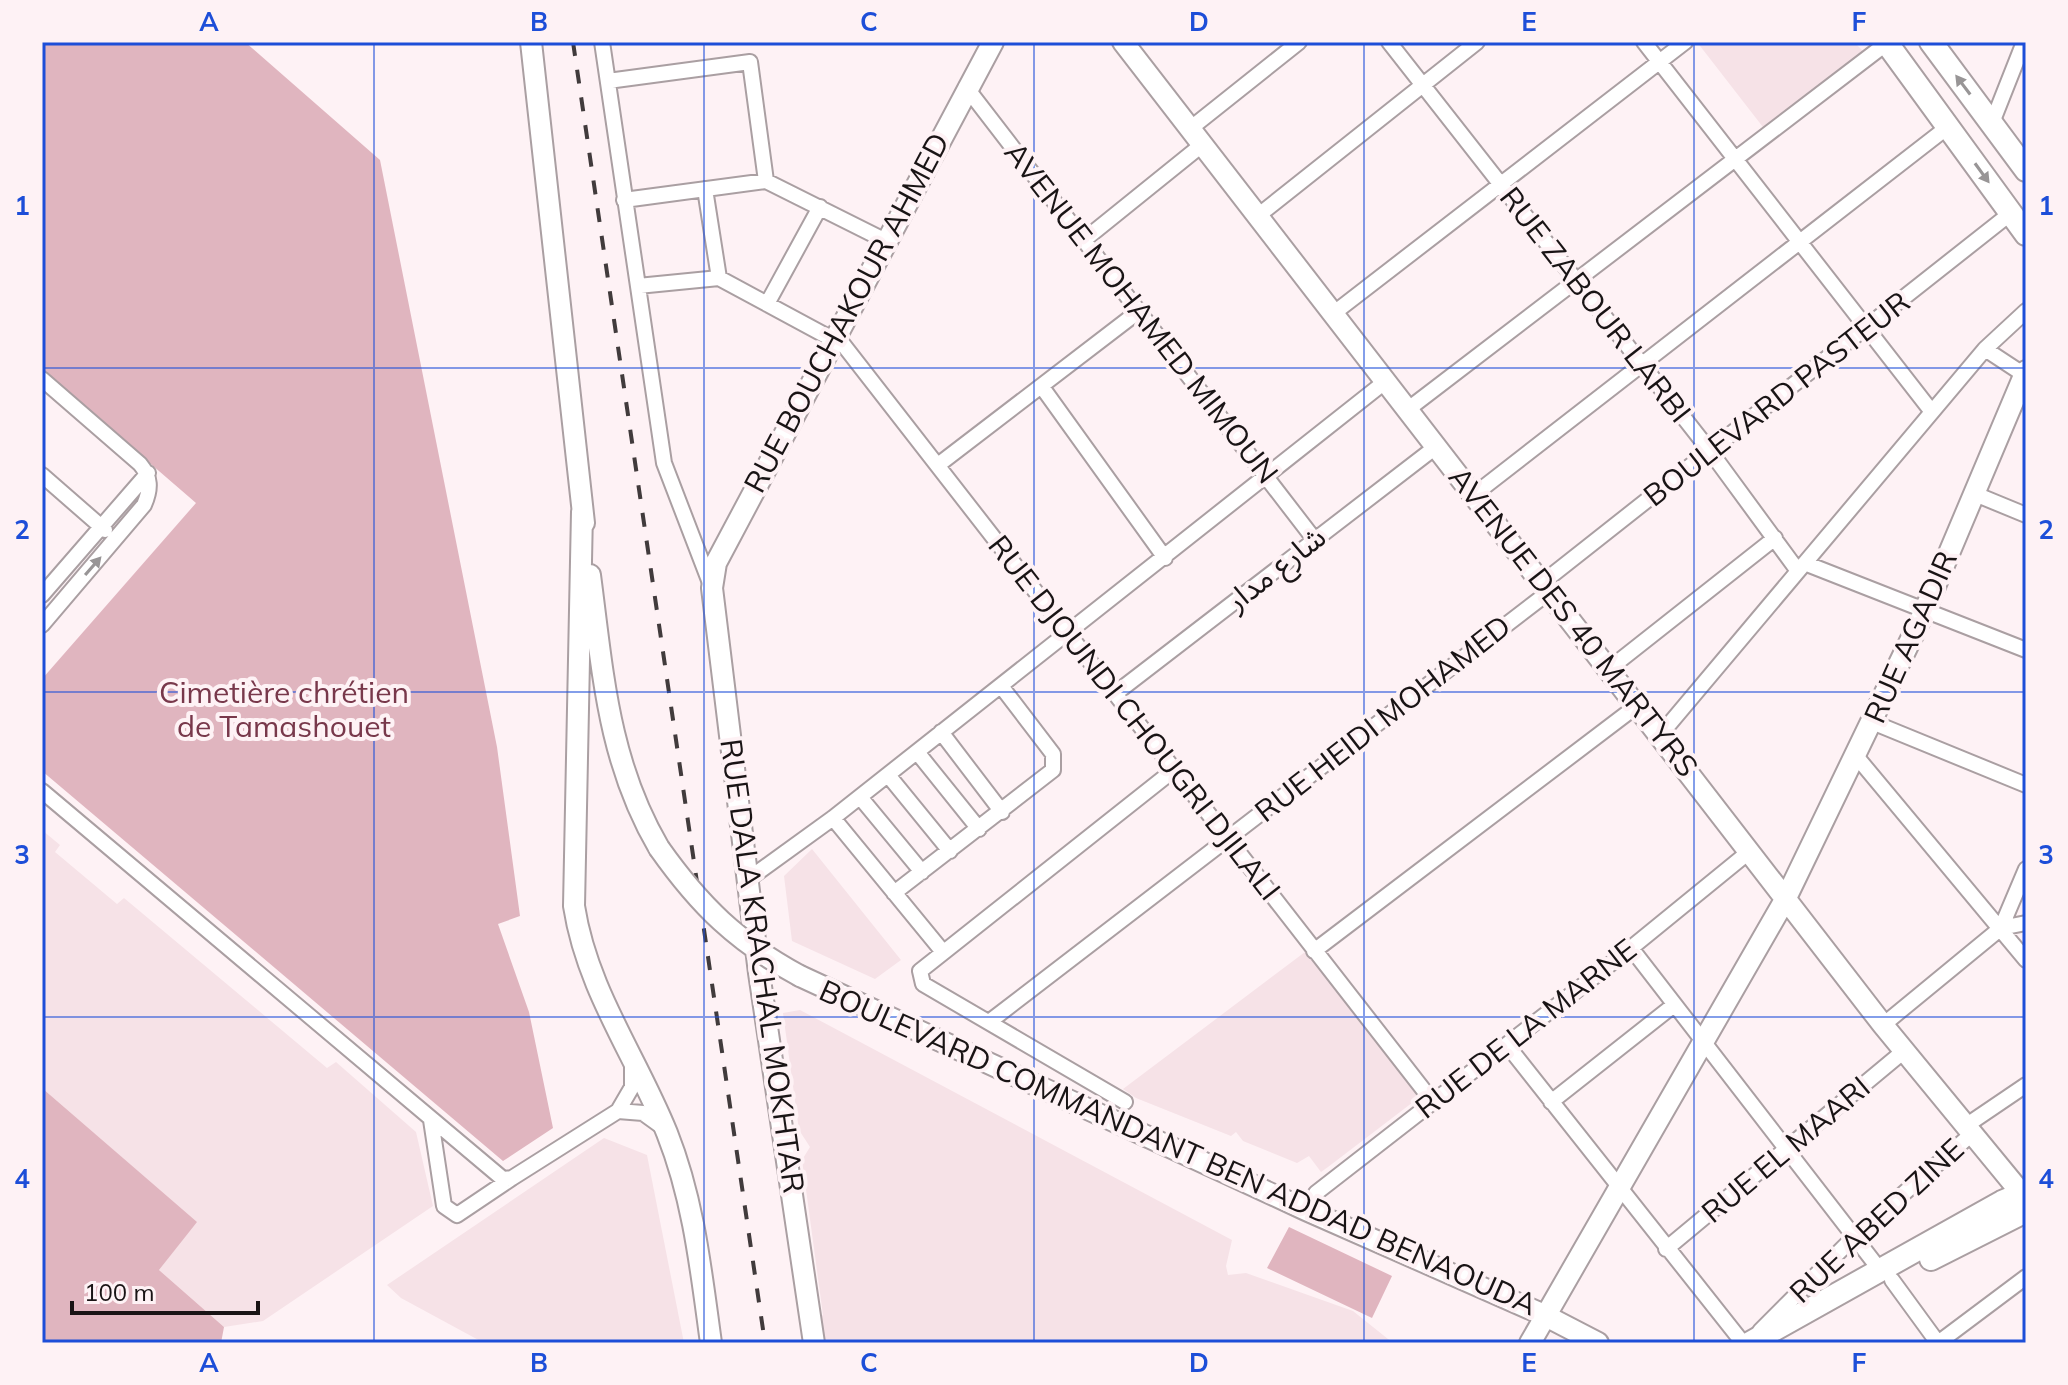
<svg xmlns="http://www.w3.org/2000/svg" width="2068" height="1385" font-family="Mulish,'Noto Sans Arabic',sans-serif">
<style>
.built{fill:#f6e2e7}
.green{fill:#e0b5bf}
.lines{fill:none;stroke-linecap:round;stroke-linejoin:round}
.street-casing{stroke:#aa9fa2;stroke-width:18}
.secondary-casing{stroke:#aa9fa2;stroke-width:24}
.primary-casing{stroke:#aa9fa2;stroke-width:26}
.street{stroke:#fff;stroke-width:14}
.secondary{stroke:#fff;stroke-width:20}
.primary{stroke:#fff;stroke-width:22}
.rail{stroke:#413b3c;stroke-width:4;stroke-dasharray:14 14;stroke-linecap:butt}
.secondary-bridge-casing{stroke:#aa9fa2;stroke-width:24;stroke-linecap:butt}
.secondary-bridge{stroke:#fff;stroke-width:20}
.oneway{fill:#989596}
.grid{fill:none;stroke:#1d4ed8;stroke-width:2;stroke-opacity:0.55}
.labels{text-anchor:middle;stroke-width:8;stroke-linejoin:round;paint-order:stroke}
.street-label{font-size:30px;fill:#191415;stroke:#fef2f5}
.park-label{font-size:30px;fill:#78384b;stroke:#fef2f5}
.neatline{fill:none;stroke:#1d4ed8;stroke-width:3}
.grid-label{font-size:26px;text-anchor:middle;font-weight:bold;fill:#1d4ed8}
</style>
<rect width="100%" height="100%" fill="#fef2f5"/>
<!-- built -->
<path class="built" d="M1697,42H1854L1864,52L1766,131Z
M42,830L60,845L55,852L117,904L124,898L327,1068L336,1062L416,1132L433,1206L263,1321L224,1327L159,1270L196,1222L42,1088Z
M812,849L901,960L875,979L792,941L784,876Z
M1305,952L1421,1096L1328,1167L1321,1172L1309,1156L1297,1163L1243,1141L1236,1132L1231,1136L1136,1098L1123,1089Z
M800,1010L1232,1240L1226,1266L1228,1275L1246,1273L1353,1311L1393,1343H823L819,1317L823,1315L802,1160L810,1147L799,1130L783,1013Z
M604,1138L647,1155L684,1343H484L401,1298L387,1285Z"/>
<!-- green -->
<path class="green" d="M42,42H245L380,160L497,747L520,916L498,924L529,1012L553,1128L503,1161L42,771V679L196,503L42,370Z
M42,1088L197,1222L159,1270L224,1327L221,1343H42Z
M1289,1227L1392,1276L1372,1318L1267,1268Z"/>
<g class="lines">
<!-- street casing -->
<g class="street-casing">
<path id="street" d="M602,42L664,463L712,588
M1389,42L1710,451L1798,571
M1644,42L1932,412
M608,81L750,62L766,181
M966,87L1314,539
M1992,123L2024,42
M1191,128L1299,42
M705,189L719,278
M624,200L766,181L886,241
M1259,215L1477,42
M1084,240L1203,144
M638,286L719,278L832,339
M767,304L820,207
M1334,313L1685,42
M835,334L1433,1102
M1985,349L2026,376
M42,379L140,464C151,477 151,489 144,505L42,625
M1042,387L1165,558
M1407,410L1887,43
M938,465L1139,311
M42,475L105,530
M1475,494L1949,126
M1975,494L2026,515
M1807,564L2026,650
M1542,583L2011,213
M42,595L148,473
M1609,669L1775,538
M1116,693L1437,446
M1872,722L2026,785
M941,732L1002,812
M1661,734L1985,349L2026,311
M917,752L979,829
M1856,756L2026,960
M888,775L950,851
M42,791L503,1179L512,1178L618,1111
M860,797L922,872
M833,818L943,952
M750,878L833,818L1386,381
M894,893L1053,770V754L1001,686
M2001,928L2026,869
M1631,948L1880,1270
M1314,951L1638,705
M989,1022L1549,592
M1883,1025L2001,928L2026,923
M1507,1045L1743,1343
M632,1064V1087L618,1111L643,1113L661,1126
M1125,1102L923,984L920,971L1175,769
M1551,1102L1674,1005
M431,1120L444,1206L457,1215L512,1178
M1967,1125L2026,1085
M1306,1210L1316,1193L1631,948L1750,851
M1666,1249L1904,1051
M1892,1280L1938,1343
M1760,1331L1856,1235L1973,1133
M1938,1343L2026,1277"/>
</g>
<!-- secondary casing -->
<g class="secondary-casing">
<path id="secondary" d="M531,42L584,523
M1123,42L1883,1025L2026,1199
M582,512L574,906C587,990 636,1056 667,1133C694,1201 701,1271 711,1343
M590,575C603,673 608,761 659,848
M800,976L1306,1210L1544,1315L1598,1343
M814,1343L759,973L712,588L716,563L993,42
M1530,1343L1786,898L1925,610L2026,371"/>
</g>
<!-- primary casing -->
<g class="primary-casing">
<path id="primary" d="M1886,42L2026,234
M1931,42L2026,170
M1931,1259L2026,1211
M1750,1343L2002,1202L2026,1192"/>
</g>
<!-- street -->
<use href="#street" class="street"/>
<!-- secondary -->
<use href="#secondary" class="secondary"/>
<!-- primary -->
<use href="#primary" class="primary"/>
<!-- rail -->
<path class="rail" d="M573,42L765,1343"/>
<!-- secondary-bridge casing -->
<g class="secondary-bridge-casing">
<path id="secondary-bridge" d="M659,848C700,906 737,942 800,976"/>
</g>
<!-- secondary-bridge -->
<use href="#secondary-bridge" class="secondary-bridge"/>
</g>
<!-- one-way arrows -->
<defs><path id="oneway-solid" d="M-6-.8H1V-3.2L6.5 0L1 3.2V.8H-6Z" transform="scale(2)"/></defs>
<g class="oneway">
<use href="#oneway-solid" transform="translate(1963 85) rotate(-127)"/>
<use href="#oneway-solid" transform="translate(1982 173) rotate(54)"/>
<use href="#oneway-solid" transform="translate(93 566) rotate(-49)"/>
</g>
<!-- grid -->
<path class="grid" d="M374,42V1343M704,42V1343M1034,42V1343M1364,42V1343M1694,42V1343M42,368H2026M42,692H2026M42,1017H2026"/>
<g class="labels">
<!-- street labels -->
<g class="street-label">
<text transform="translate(1595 305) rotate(52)" y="10">RUE ZABOUR LARBI</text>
<text transform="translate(847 313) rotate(-62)" y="10">RUE BOUCHAKOUR AHMED</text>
<text transform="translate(1141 313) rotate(52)" y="10">AVENUE MOHAMED MIMOUN</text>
<text transform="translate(1777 399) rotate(-38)" y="10">BOULEVARD PASTEUR</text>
<text transform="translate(1276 569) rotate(-38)" y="10">شارع مدار</text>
<text transform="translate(1573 622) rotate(52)" y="10">AVENUE DES 40 MARTYRS</text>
<text transform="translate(1911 637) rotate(-66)" y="10">RUE AGADIR</text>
<text transform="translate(1134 718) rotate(52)" y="10">RUE DJOUNDI CHOUGRI DJILALI</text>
<text transform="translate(1383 719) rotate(-38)" y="10">RUE HEIDI MOHAMED</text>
<text transform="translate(762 966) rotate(82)" y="10">RUE DALA KRACHAL MOKHTAR</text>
<text transform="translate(1526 1029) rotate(-38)" y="10">RUE DE LA MARNE</text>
<text transform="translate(1178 1148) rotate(24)" y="10">BOULEVARD COMMANDANT BEN ADDAD BENAOUDA</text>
<text transform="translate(1786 1150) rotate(-40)" y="10">RUE EL MAARI</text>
<text transform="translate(1877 1221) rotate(-43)" y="10">RUE ABED ZINE</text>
</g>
<!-- park labels -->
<g class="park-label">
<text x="284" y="703">Cimetière chrétien<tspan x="284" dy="34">de Tamashouet</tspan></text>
</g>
</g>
<!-- border -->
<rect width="2068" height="1385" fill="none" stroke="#fef2f5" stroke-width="88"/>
<!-- scale -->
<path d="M72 1301v12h186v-12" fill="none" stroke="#191415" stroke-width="4"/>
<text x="84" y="1301" font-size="24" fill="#191415" stroke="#fef2f5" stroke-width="6" paint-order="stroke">100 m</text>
<rect x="44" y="44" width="1980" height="1297" class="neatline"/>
<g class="grid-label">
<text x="209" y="31">A</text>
<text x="539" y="31">B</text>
<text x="869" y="31">C</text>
<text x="1199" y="31">D</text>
<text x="1529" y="31">E</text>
<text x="1859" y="31">F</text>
<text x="22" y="215">1</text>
<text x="2046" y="215">1</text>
<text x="22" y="539">2</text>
<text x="2046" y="539">2</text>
<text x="22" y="864">3</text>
<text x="2046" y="864">3</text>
<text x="22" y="1188">4</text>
<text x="2046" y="1188">4</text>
<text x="209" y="1372">A</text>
<text x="539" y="1372">B</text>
<text x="869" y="1372">C</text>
<text x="1199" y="1372">D</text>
<text x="1529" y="1372">E</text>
<text x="1859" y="1372">F</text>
</g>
</svg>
